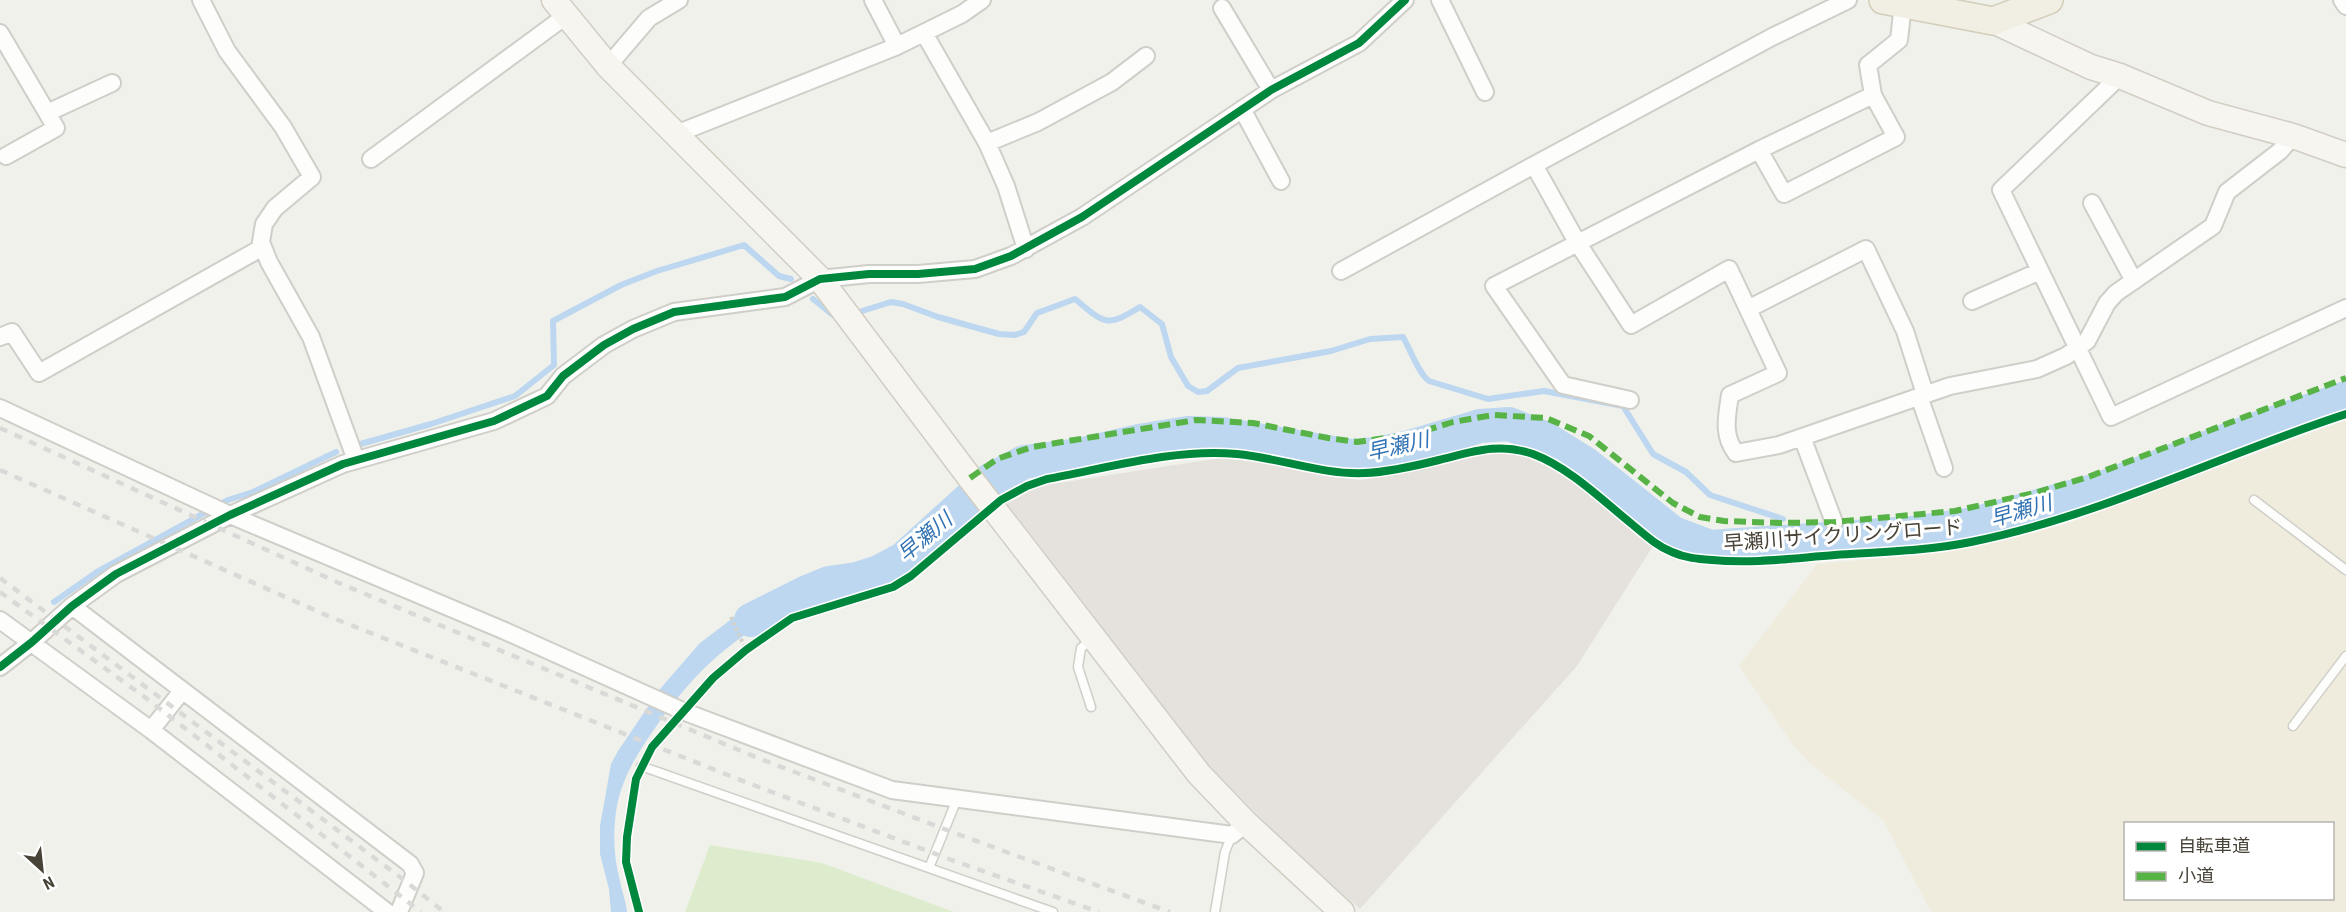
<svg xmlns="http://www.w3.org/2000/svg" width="2346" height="912" font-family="'Roboto Condensed','Noto Sans JP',sans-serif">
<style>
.industrial{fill:#e5e2dd}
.education{fill:#efecde;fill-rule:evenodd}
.green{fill:#ddeccc}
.water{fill:#bcd7ef}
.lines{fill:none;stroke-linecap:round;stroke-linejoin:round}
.stream{stroke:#bcd7ef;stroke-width:6}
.river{stroke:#bcd7ef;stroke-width:34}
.lane-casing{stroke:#cfcec9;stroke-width:11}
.street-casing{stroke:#cfcec9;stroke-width:20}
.secondary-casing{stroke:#d1cec3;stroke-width:27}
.primary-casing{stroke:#d3ceb9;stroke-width:30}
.path{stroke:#d2d1ca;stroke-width:4;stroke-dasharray:3 3;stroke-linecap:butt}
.lane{stroke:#fdfdfc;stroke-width:8}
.street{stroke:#fdfdfc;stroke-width:16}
.secondary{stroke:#f7f5ef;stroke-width:24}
.primary{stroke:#f1eee4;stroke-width:27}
.rail{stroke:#d9d9d8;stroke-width:4.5;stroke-dasharray:8 8;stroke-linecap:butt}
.quiet{stroke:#57b346;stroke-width:6;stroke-dasharray:12 6;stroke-linecap:butt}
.cycleway-casing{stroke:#fff;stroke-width:11}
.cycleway{stroke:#00873e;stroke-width:8}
.labels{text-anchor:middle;stroke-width:6;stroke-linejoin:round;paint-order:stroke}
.street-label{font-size:20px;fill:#484337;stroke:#fff}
.water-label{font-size:21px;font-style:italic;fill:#3072b4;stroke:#fff}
</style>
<rect width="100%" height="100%" fill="#f1f1ec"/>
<!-- industrial -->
<path class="industrial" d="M1505,452L1534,459L1559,471L1653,546L1577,666L1360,909L1284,841L1199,756L1007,504L1039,486L1220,458L1259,462L1324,476L1360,480L1401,474L1476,455Z"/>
<!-- education -->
<path class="education" d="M2346,420V912H1931L1883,820L1808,762L1791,742L1739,666L1817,564L1912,555L2002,541L2069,523ZM2126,824H2332V898H2126Z"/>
<!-- green -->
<path class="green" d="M710,845L822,863L954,912H685Z"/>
<!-- water -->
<path class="water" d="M788,584L794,606C729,639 694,672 653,731C633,760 617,787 615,822C613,842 615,862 620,881C622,892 626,901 627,912H611L609,889L600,854V826L611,764L618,751L660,689L700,643L758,599Z"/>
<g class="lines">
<!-- stream -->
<path class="stream" d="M813,299L833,315
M862,311L891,302L903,304L938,317L999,334L1015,335L1024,332L1037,313L1075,299C1105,324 1106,328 1140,307L1162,324L1171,357L1188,386L1198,392L1207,391L1238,368L1331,351L1370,339L1403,337C1410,349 1419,374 1429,381L1488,399L1544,391L1623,406L1653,454L1686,472L1710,495L1783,519
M357,445L431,424L515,396L554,365L553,321L621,285L657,271L744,245L779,276L791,279
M1798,530L1800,542
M54,602L97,572L228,500L253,492L336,452"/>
<!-- river -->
<path class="river" d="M751,620L807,592L829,583L857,579L879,572L903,559L990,480L1024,462L1079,455L1139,441L1188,433L1222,434L1351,456L1377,454L1406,448L1480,426L1509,424L1544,438L1586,464L1673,533L1710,547L1912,533L1974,524L2097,490L2253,430L2346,398"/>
<!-- lane casing -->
<g class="lane-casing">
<path id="lane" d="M2254,500L2346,570
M1091,707L1078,667L1081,648L1093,638
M2293,726L2346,656
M641,766L1053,912
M929,868L957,799
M1215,912L1225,852L1232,835"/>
</g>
<!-- street casing -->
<g class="street-casing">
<path id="street" d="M201,0L227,51L283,127L312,177L275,208L264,224L261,242L269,262L311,337L356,460
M873,0L897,46
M1440,0L1485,92
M1848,0L1772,37L1534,165L1577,242L1631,325L1729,269L1778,373L1730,395C1727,416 1722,435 1736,453L1779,445L1950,386L2037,369L2066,356L2087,341L2107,303L2116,293L2213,226L2227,192L2280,151L2293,136
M2342,0L2346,6
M1222,8L1271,90
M0,33L56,128L6,156
M924,33L987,143L1006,186L1026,249
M608,66L649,18L679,0
M2120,76L2001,190L2111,417L2346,308
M1242,109L1281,181
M47,113L112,83
M676,134L895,47L962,14L982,0
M987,143L1038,122L1112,82L1146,56
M1759,150L1784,194L1896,137L1873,95L1868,65L1899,40L1903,4
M371,159L567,15
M2092,203L2134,281
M1341,271L1534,165
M1972,301L2040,271
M1748,309L1866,249L1905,331L1925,394
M0,337L12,332L39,373L263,247
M1919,396L1944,468
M1630,400L1563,385L1494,286L1759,150L1873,95
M0,408L230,515L505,631L685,712L892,790L1232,835L1246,823
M1802,437L1834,522
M72,606L410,864L415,873L399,912
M0,620L151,730L387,912
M0,667L32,642L72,606L116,574L230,515L343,464L494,421L547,396L563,376L604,345L633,329L674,312L785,297L820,279L869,274H918L975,269L1011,256L1082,217L1271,90L1359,43L1405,0
M151,730L182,691"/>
</g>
<!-- secondary casing -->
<g class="secondary-casing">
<path id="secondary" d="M554,0L608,66L820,279L970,478L1199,774L1246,823L1342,912
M1993,21L2091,67L2120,76L2208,113L2293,136L2346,155"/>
</g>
<!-- primary casing -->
<g class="primary-casing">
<path id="primary" d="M1883,0L1993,21L2049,0"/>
</g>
<!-- path -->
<path class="path" d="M731,617L746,650"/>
<!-- lane -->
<use href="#lane" class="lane"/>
<!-- street -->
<use href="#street" class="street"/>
<!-- secondary -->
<use href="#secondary" class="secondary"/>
<!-- primary -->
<use href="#primary" class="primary"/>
<!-- rail -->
<path class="rail" d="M0,428L339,583L758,758L960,835L1170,912
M0,470L328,616L748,783L949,859L1099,912
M0,578L404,880L444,912
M0,592L150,701L421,912"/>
<!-- quiet -->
<path class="quiet" d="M970,478L997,459L1032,447L1196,420L1253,423L1328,438L1357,442L1414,434L1453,422L1493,415L1546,418L1589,436L1673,503L1700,517L1724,521L1781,523L1834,522L1955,511L2034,493L2088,477L2346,378"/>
<!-- cycleway casing -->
<g class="cycleway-casing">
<path id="cycleway" d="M0,667L32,642L72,606L116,574L230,515L343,464L494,421L547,396L563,376L604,345L633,329L674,312L785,297L820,279L869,274H918L975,269L1011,256L1082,217L1271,90L1359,43L1405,0
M639,912L626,862L627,837L636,779L652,747L713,678L746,650L792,618L893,587L911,576L1001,500L1027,486L1047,479C1107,468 1176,448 1237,454C1280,458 1322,475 1365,473C1390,472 1415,466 1439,460C1472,452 1499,442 1533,454C1570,468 1602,500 1633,525C1645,535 1657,546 1672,552C1685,558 1698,559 1712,560C1753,564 1794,558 1835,555C1880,552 1927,551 1971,542C2101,516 2220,455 2346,414"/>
</g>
<!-- cycleway -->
<use href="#cycleway" class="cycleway"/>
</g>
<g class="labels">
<!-- street labels -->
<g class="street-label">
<text transform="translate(1843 535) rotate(-4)" y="7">早瀬川サイクリングロード</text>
</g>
<!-- water labels -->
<g class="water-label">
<text transform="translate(1398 446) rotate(-13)" y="7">早瀬川</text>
<text transform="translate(2021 511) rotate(-16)" y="7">早瀬川</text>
<text transform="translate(925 537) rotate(-40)" y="7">早瀬川</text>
</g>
</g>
<!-- legend -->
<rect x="2124" y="822" width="210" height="78" fill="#ffffff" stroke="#b6b4af" stroke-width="1.5"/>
<rect x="2136" y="842" width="30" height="9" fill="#00873e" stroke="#b6b4af" stroke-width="1.5"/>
<text x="2178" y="852" font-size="18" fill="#484337">自転車道</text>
<rect x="2136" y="872" width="30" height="9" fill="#57b346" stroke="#b6b4af" stroke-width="1.5"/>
<text x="2178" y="882" font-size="18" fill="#484337">小道</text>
<!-- north arrow -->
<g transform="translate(42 870) rotate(153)" stroke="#ffffff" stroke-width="4.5" paint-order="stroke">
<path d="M0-4.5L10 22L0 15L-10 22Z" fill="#484337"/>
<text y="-9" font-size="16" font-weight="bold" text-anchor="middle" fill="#484337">N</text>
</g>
</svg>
